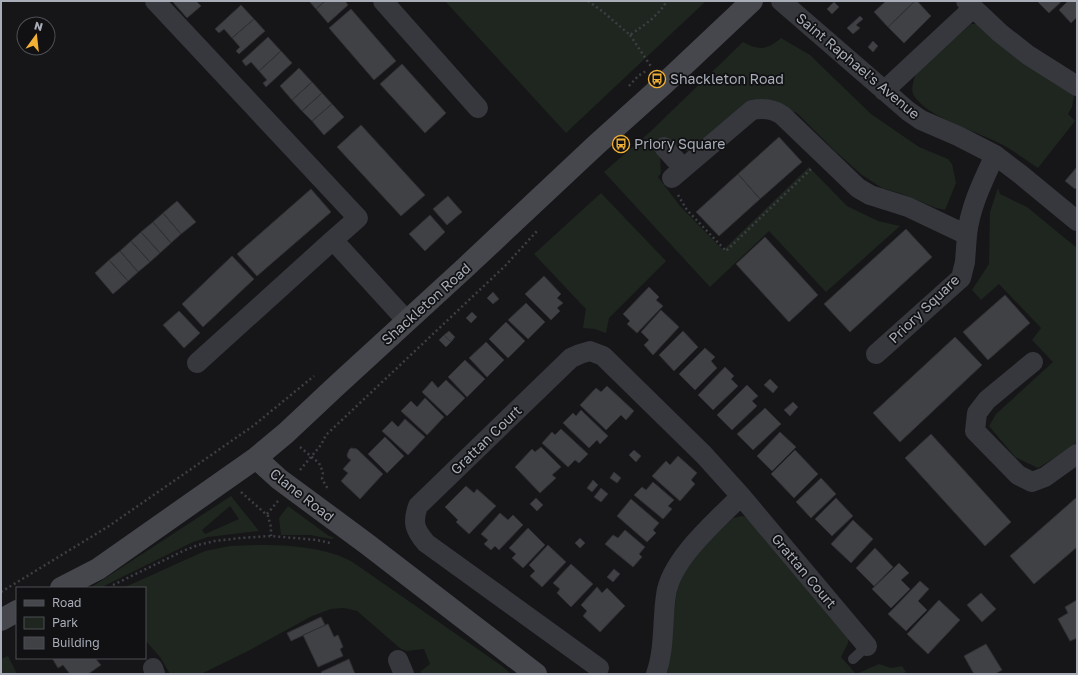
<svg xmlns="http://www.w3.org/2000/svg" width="1078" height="675" font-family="'Golos Text',sans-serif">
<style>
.green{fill:#1e261f;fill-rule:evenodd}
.building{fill:#404145;stroke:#303034}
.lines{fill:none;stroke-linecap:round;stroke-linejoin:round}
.path{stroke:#3d3f44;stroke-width:2.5;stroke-dasharray:2 3;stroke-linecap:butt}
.lane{stroke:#37383d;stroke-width:10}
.street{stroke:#37383d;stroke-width:20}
.secondary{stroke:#45474d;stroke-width:22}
.labels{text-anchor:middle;stroke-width:3.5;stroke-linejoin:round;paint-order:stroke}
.street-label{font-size:14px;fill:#a8adb8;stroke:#111113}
.poi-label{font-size:14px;fill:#a8adb8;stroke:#111113;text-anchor:start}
</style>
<rect width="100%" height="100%" fill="#161618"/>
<!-- green -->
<path class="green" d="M445,1H706L566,133Z
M971,24H978L1075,92L1072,107L1068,114L1075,121L1038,168C1024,159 1012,149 997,142C973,130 929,118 914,96C910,89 914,80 916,73Z
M781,38L810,55L871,114L919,147L948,159L952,164L956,183L945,210L936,208L902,194L882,188L862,175L836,152L797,113L776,106L689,152L673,144L655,148L660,158L661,173L658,177L680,206L723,250L809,167L847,206L878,221L900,226L826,292L769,231L710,287L604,172L651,131L743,42C759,51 767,50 781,38Z
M998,188L1000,194L1027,207L1077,248V442L1069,449L1038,468L1015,457L989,426L996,414L1053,362L1032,340L1041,328L999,284L981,300L972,290L989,264L990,212Z
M601,193L666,261L609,318L606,333L595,329L583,328L586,309L534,254Z
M231,496L259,531L208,537L193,542L100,588H90ZM230,506L239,519L205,534L202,530Z
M288,506L329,536L335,538L331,539L310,535H281L279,518Z
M742,516L749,518L849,637L848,643L841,657L856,674L879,664L891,668L902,666L906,672L902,674H667L678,580L708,541L733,518Z
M256,545C283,545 312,546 337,555C343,557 349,560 354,563L502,666L511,674H420L421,671L430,664L424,649L407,651L401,649L357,611L344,608L331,609L312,616L248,651L201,674H170L160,657L145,640V588H123L205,551L230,546Z
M8,656L17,674H1V659Z"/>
<!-- building -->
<path class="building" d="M172,1H196L201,6L187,18Z
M309,1H325L316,9Z
M325,1H345L348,5L328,23L316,9Z
M886,1H915L888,27L874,12Z
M915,1H917L931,16L904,43L888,27Z
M1037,1H1062L1049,13Z
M1068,1H1077V17L1071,23L1059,10Z
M834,2L839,7L832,14L827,9Z
M241,5L254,19L232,38L224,29L219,33L215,29Z
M351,9L396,61L374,80L329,28Z
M860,16L863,19L856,25L860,28L853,34L847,28Z
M254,19L265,31L239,54L236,51L240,47L232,38Z
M268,37L281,51L259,71L251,62L246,66L242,61Z
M873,41L878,46L873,52L868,47Z
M281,51L292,63L266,87L263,83L267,80L259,71Z
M402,64L446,113L425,133L380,84Z
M299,68L312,82L292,100L280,86Z
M312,82L322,93L302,111L292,100Z
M322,93L332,104L312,121L302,111Z
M332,104L344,117L324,135L312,121Z
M361,125L425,195L401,216L337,147Z
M779,137L802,162L760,199L738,174Z
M1077,167V187L1075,189L1065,181Z
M738,174L760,199L719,236L696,212Z
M311,189L331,212L257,276L237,254Z
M448,196L462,212L447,225L433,209Z
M177,201L196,222L181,234L163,213Z
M163,213L181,234L171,243L153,222Z
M430,215L445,232L425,251L409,234Z
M153,222L171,243L160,253L141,232Z
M906,229L932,257L850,332L824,304Z
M141,232L160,253L150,262L131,241Z
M765,237L818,295L789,322L736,264Z
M131,241L150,262L138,272L120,251Z
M120,251L138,272L128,281L109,260Z
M232,256L254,279L203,327L182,304Z
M109,260L128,281L113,294L95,273Z
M544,276L561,294L557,298L563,303L557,308L560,311L551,320L525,294Z
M649,287L659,297L656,300L663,306L637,333L627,324L630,321L623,314Z
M493,292L499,299L493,304L487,298Z
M1005,295L1030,323L988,360L963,332Z
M526,303L545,322L528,339L508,320Z
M661,310L679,327L653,355L644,345L649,340L641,332Z
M179,311L200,333L184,348L163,325Z
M472,312L477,317L471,323L466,318Z
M506,322L525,341L508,358L489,339Z
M449,331L455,337L451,342L444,335Z
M683,331L698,347L674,371L659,355Z
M444,335L451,342L446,347L439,340Z
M955,337L982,365L900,442L873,413Z
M486,342L504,360L487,377L469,358Z
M705,348L715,357L711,361L717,368L695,390L679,374Z
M465,360L485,379L467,397L448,377Z
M725,367L734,376L731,379L738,386L713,410L698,395Z
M770,379L778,387L773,393L764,385Z
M446,380L465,398L447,416L422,392L432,381L438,388Z
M747,385L758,396L752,401L757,406L732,430L717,415Z
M607,386L634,411L626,420L621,415L606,430L580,405L596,388L601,392Z
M425,398L444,417L427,435L401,411L411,401L417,407Z
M793,402L798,407L790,416L784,410Z
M765,408L781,424L753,450L737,434Z
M581,410L608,436L600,444L597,440L589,448L563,423L573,413L576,416Z
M405,419L425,437L408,455L382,431L392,421L398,427Z
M561,429L588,454L579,463L575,460L568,467L542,443L552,432L555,435Z
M780,432L796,447L772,471L757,456Z
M931,434L1011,522L985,546L905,458Z
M385,437L404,456L387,473L368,454Z
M541,447L561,467L552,475L556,478L540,493L515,467L532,449L535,452Z
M351,448L357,449L383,474L360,499L341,481L348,473L343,469L351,460L348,458L347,455L349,450Z
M634,450L641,456L636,462L629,455Z
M795,450L818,474L794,498L771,474Z
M678,456L697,473L691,480L695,484L680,501L652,476L666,461L670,465Z
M614,472L621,478L617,483L610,478Z
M821,478L836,494L811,518L796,502Z
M593,480L598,485L592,492L587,488Z
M653,482L674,500L668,506L672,509L663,519L634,495L642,487L646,490Z
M466,486L474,493L477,489L496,506L469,534L456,522L458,520L445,507Z
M601,488L608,494L601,502L594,497Z
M1077,497V547L1034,584L1010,556Z
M536,498L543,505L537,511L530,504Z
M836,498L853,516L832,536L815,519Z
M631,499L659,523L653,530L656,533L647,542L617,516Z
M500,513L508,520L513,515L523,525L499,550L495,546L491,550L484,544L488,540L481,534Z
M853,520L873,539L851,563L831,544Z
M528,528L545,545L523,568L512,558L516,554L509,548Z
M625,530L645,547L639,554L642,557L633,567L605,544L613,535L618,538Z
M580,538L585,543L580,548L575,543Z
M548,545L566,562L542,587L530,576L535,571L529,565Z
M875,548L893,567L874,586L856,568Z
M899,563L909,573L901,580L910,589L891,608L872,589Z
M571,564L593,584L571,607L557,593L560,589L553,583Z
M614,569L620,574L613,582L607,577Z
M920,581L929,589L918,601L927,610L906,631L888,614Z
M597,587L602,593L607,588L625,606L600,632L583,616L587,611L581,605Z
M981,593L996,609L982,622L967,605Z
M939,600L960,620L928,654L907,634Z
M1077,600V638L1070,641L1058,619L1068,613L1065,607Z
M321,617L325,625L291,641L287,633Z
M328,624L334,637L338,635L343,647L340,649L343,656L318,667L303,635Z
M986,644L1002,670L995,674H974L964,656Z
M52,658H95L101,665L88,674H70L63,665L58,668Z
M349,659L355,674H322L321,672Z"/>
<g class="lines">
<!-- path -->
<path class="path" d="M588,1L602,11L630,35C646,24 657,17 667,1
M630,35L652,68
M629,86L638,76L646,71
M678,195L687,210L726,251L811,169
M300,447L319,463L323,472L322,479L328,489
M300,470L321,445L326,435L505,266L537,231
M241,492L268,516L271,527V536
M267,514L278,501
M113,585L183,551L198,545L215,541L240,538L271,536L317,540L330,543
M1,592L109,526L253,426L314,376"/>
<!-- lane -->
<path class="lane" d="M853,659L867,646"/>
<!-- street -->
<path class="street" d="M155,1L358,218L333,240L407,321
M383,1L478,108
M781,1L908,111L921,120L958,136L995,155L1020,174L1077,221
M966,1L1000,33L1028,55L1077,86
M884,91L973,8
M664,147L683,168
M672,178L752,110C763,108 773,109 782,115L858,188L870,195L908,207L967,235C970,207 983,181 995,155
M876,354L961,278L965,262L967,235
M1033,362L987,400L977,413L975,431L1018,475L1032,482L1045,477L1077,454
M197,363L333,240
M398,660L404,674
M153,668L155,674
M599,668L426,543C415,530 412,523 418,506L571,358L580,354L590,351L603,356L704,455L741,496L867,646
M656,674C665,649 662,621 666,595C670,560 717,520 741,496"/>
<!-- secondary -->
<path class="secondary" d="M256,458L279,479L367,544L536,674
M61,588L98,569L256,458L286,433L335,387L467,266L596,145L665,83L752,1
M1,620L17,611"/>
</g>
<!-- icons -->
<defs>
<g id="bus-ring" transform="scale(0.9)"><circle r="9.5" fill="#111113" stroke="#f2b134" stroke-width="1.5"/><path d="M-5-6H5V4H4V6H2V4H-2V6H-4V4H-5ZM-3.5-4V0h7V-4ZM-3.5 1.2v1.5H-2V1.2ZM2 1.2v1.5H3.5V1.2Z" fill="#f2b134"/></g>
</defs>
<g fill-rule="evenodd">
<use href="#bus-ring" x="657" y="79"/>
<use href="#bus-ring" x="621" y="144"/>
</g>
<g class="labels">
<!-- street labels -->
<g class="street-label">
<text transform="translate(858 66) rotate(40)" y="5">Saint Raphael's Avenue</text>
<text transform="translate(426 304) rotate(-42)" y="5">Shackleton Road</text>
<text transform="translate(924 309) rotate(-44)" y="5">Priory Square</text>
<text transform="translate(486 440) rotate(-44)" y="5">Grattan Court</text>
<text transform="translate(302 495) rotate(38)" y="5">Clane Road</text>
<text transform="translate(804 571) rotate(50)" y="5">Grattan Court</text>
</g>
<!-- poi labels -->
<g class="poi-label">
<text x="670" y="84">Shackleton Road</text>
<text x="634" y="149">Priory Square</text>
</g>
</g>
<!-- border -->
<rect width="1078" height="675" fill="none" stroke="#a8adb8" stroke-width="4"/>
<!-- legend -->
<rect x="16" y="587" width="130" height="72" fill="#111113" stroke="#4d4f55"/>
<rect x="24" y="600" width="20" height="6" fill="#45474d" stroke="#4d4f55"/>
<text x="52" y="607" font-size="12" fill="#a8adb8">Road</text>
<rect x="24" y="617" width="20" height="12" fill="#1e261f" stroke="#4d4f55"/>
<text x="52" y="627" font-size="12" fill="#a8adb8">Park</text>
<rect x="24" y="637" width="20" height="12" fill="#404145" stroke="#4d4f55"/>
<text x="52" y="647" font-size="12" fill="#a8adb8">Building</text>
<!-- north arrow -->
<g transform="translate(36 36) rotate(15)"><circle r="19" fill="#111113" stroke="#4d4f55"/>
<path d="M0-3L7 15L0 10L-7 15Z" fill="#f2b134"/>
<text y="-6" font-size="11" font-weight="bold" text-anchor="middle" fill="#a8adb8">N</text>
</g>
</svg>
